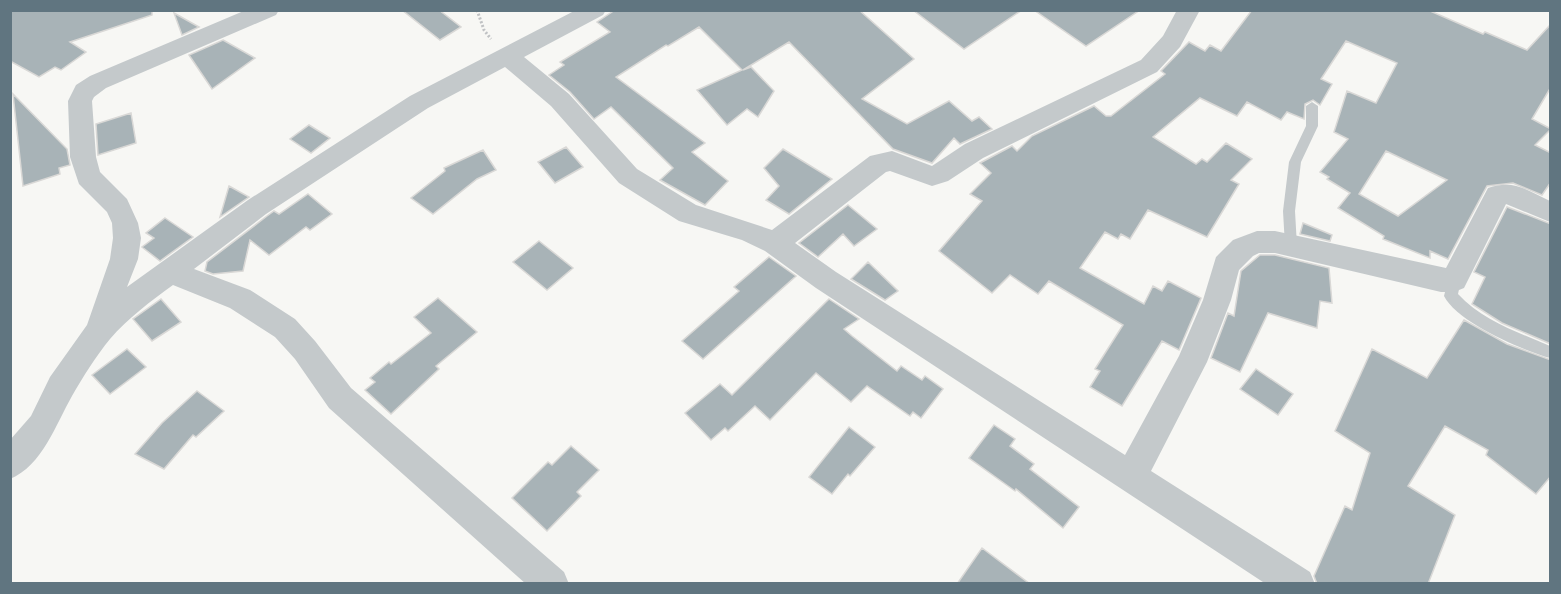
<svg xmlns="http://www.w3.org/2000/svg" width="1561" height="594" font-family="Karla,sans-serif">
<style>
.building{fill:#a8b3b7;stroke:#d9d8d6;stroke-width:1.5;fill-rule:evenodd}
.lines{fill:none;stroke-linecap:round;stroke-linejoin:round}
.path{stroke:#c0c2c4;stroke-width:3;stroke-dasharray:2 2;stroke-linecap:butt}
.lane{fill:#c4c9cb;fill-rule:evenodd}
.street{fill:#c4c9cb;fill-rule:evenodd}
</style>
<rect width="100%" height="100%" fill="#f7f7f4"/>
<!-- building -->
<path class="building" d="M10,10H152V15L70,42L86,52L61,70L55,67L39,77L10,61Z
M402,10H439L461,27L440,40Z
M615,10H859L914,59L862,99L907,124L949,101L972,121L979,117L992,129L960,144L954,138L932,163L893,149L789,42L743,70L751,67L774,91L758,117L747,109L727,125L697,90L742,70L699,27L668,46L666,45L616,77L705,143L692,152L728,181L705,205L660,180L673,168L611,107L594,119L570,92L549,75L564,65L560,62L610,32L597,22Z
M913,10H1022L964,49Z
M1034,10H1140L1086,46Z
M1252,10H1428L1483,34L1485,32L1527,50L1551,24V87L1532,119L1551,129L1535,145L1551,153V182L1542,195L1513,183L1487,186L1448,259L1430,251V258L1383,239L1384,236L1338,208L1350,193L1327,179L1329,177L1320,172L1348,139L1334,132L1347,91L1376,103L1397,63L1346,41L1321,79L1332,84L1320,105L1313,100L1305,104L1304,119L1287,112L1281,120L1247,102L1237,116L1200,98L1153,137L1196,164L1202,159L1207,162L1226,143L1252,159L1231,180L1239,184L1207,237L1148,210L1130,239L1121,234L1118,239L1105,232L1080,268L1144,304L1153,286L1162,291L1168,281L1201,298L1179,350L1162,341L1122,406L1090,387L1100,371L1095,369L1123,325L1049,281L1038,294L1010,275L992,293L939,251L982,201L970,194L991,173L980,163L1012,146L1017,151L1032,136L1094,106L1106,116H1111L1165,74L1161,71L1189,42L1205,51L1210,45L1221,51ZM1386,151L1447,180L1398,216L1359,194Z
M174,13L199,27L182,35Z
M223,40L255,58L212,89L189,55Z
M13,94L67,149L70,165L59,168L60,174L23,186Z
M131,113L136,143L98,155L96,124Z
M309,125L330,138L311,153L290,139Z
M566,147L583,167L555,183L538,162Z
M783,149L832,179L789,214L766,200L779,186L764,168Z
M483,150L496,170L477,179L433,214L411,198L445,171L444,168Z
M229,186L249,197L220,217Z
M308,194L332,214L310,230L306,227L269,255L250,240L243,271L213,274L205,271L207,262L267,216L274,211L279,214Z
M848,205L877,229L854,246L843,234L818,257L799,243Z
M1507,207L1551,224V344L1502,323L1472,304L1485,277L1474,272Z
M165,218L193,237L160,261L142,247L154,238L146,233Z
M1303,223L1332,235L1330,241L1300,234Z
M539,241L573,268L547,290L513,262Z
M1260,255H1275L1329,268L1332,303L1320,301L1317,328L1268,313L1240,372L1211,358L1228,313L1234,316L1241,271Z
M769,257L796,276L703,359L682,341L739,291L734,287Z
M868,262L898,291L885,300L851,279Z
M438,298L477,332L436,366L439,369L391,414L365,390L375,382L370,378L389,362L391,364L431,333L414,317Z
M161,299L181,322L152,341L133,319Z
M829,299L859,319L844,329L852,336L897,371L901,366L922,380L925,376L943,389L921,418L913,412L910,416L867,386L851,402L816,373L770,420L755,406L728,431L725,428L711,440L685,413L720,384L732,395Z
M1464,320L1507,344L1551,360V476L1536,494L1486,455L1488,450L1445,426L1408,486L1455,515L1428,584H1317L1314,576L1345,506L1352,510L1370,453L1335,431L1372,349L1427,378Z
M127,349L146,367L110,394L92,375Z
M1256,369L1293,394L1278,415L1240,389Z
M197,391L224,411L196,437L193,435L164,469L135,454L162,423Z
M994,425L1015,439L1010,446L1034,464L1030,469L1079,507L1063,528L1016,489L1015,491L969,458Z
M849,427L875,447L850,476L848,474L832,494L809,477Z
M571,446L599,470L577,492L581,496L547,531L512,498L548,462L552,465Z
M982,548L1030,584H957Z"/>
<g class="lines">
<!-- path -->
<path class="path" d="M477,10L484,30L491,39"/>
<!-- lane -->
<path class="lane" d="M1312,102L1318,106V126L1301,162L1295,211L1297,246L1296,250H1286L1285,246L1283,211L1289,162L1306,126V106Z
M1454,274L1459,276L1461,280L1458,294C1483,321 1518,332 1550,346V358C1522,350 1458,323 1444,296L1449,276Z"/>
<!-- street -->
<path class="street" d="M246,10H279L276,15L106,88L94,97L92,101L96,157L100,172L127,199L138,223L141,238L138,259L127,287L248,200L410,96L576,10H606L603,15L524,57L569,94L637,169L696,205L772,230L870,156L892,151L932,166L965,144L1141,60L1163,36L1177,10H1200L1180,47L1157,72L983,158L948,181L932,186L890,171L886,172L795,243L836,272L1125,455L1179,356L1203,300L1216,257L1233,240L1257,231H1275L1446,268L1488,188C1514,179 1527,190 1550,201V222L1506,204L1464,288L1454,292H1441L1275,253H1259L1253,256L1239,270L1231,300L1207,362L1151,471L1310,572L1315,584H1266L816,288L765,251L742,240L679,221L619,183L551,106L505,67L428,108L266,214L194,269L250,290L295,319L315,341L351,388L564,572L569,584H526L329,408L295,359L275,337L230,308L173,285C151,301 128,318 110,339C96,356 83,377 72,396C56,424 42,466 10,479V440L31,416L50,377L87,325L110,259L113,238L112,223L107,212L79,184L70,157L68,101L76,85L90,76Z"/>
</g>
<!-- border -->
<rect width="1561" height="594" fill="none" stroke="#607580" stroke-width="24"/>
</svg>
